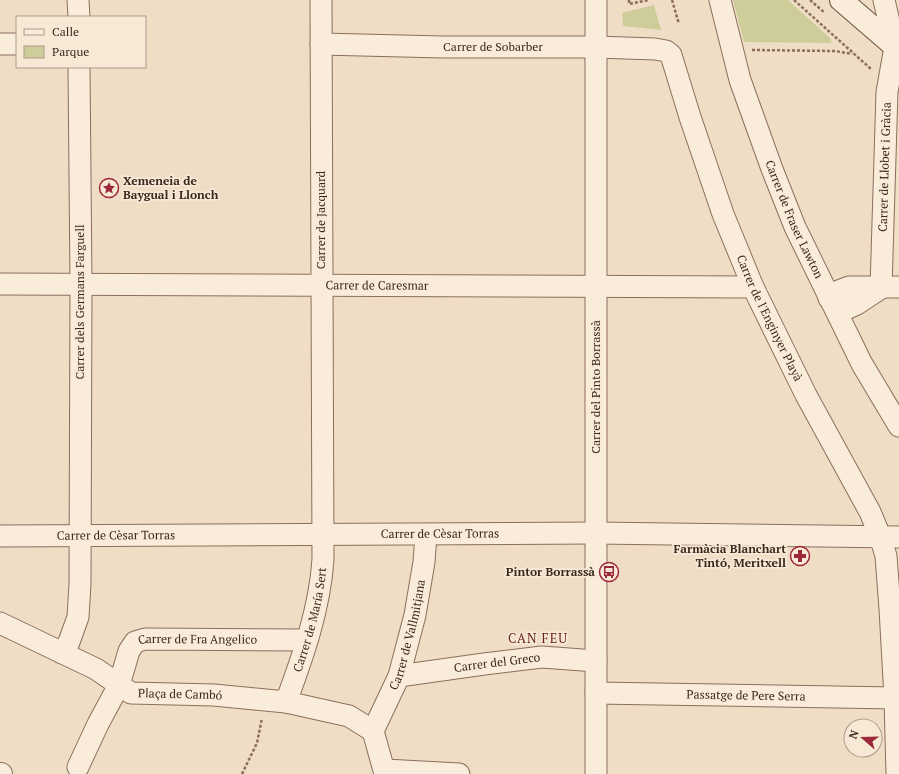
<svg xmlns="http://www.w3.org/2000/svg" width="899" height="774" font-family="'PT Serif',serif">
<style>
.green{fill:#cecd99}
.lines{fill:none;stroke-linecap:round;stroke-linejoin:round}
.minor-casing{stroke:#8c6e5b;stroke-width:23}
.tertiary-casing{stroke:#8c6e5b;stroke-width:24}
.secondary-casing{stroke:#6e4f3e;stroke-width:24}
.path{stroke:#8c6e5b;stroke-width:2.5;stroke-dasharray:3 2;stroke-linecap:butt}
.minor{stroke:#faecda;stroke-width:21}
.tertiary{stroke:#faecda;stroke-width:22}
.secondary{stroke:#faecda;stroke-width:22}
.labels{text-anchor:middle;stroke-width:3.5;stroke-linejoin:round;paint-order:stroke}
.street-label{font-size:12px;fill:#3b291f;stroke:#f7e9d6}
.poi-label{font-size:12px;font-weight:bold;fill:#3b291f;stroke:#f7e9d6;text-anchor:end}
.neighbourhood-label{font-size:13px;letter-spacing:1px;fill:#69231d;stroke:#f7e9d6}
</style>
<rect width="100%" height="100%" fill="#f0ddc6"/>
<!-- green -->
<path class="green" d="M733,0H788L830,38L832,43L744,42Z
M654,5L661,30L623,26L622,13Z"/>
<g class="lines">
<!-- minor casing -->
<g class="minor-casing">
<g id="minor">
<path d="M78,0L79,17"/>
<path d="M596,0V774"/>
<path id="s1" d="M720,0L740,80L772,169L795,227L862,364L899,426"/>
<path d="M0,44H17"/>
<path id="s2" d="M321,44L443,47H596L655,49L666,51L671,55L690,117L723,214L753,287L806,395L870,512L880,536L886,556L890,609L895,698L897,774"/>
<path id="s3" d="M0,284L753,287"/>
<path id="s4" d="M881,288L887,92L895,47L884,0"/>
<path d="M829,298L836,292L849,287H899"/>
<path d="M829,298L836,304L846,309L857,304L881,288"/>
<path id="s5" d="M0,536L596,533L899,537"/>
<path id="s6" d="M0,623L96,669L131,693L214,695L286,702L349,716L373,731L385,774"/>
<path d="M62,653L69,642L78,617L80,584L81,284L79,67"/>
<path id="s7" d="M399,676L484,664L542,657L596,661"/>
<path id="s8" d="M596,693L895,698"/>
<path id="s9" d="M286,702C303,656 320,608 323,559L321,0"/>
<path id="s10" d="M373,731L399,676L415,615L424,562L426,535"/>
<path id="s11" d="M78,767L98,724L119,685L129,651L135,642L145,639L307,640"/>
<path d="M385,770L459,774"/>
</g>
</g>
<!-- tertiary casing -->
<g class="tertiary-casing">
<path id="tertiary" d="M0,774H1"/>
</g>
<!-- secondary casing -->
<g class="secondary-casing">
<path id="secondary" d="M841,0L899,50"/>
</g>
<!-- path -->
<path class="path" d="M629,0V4L649,0
M672,0L679,24
M794,0L871,69
M810,0L825,13
M752,50L835,51L852,54
M242,774L257,743L262,718"/>
<!-- minor -->
<use href="#minor" class="minor"/>
<!-- tertiary -->
<use href="#tertiary" class="tertiary"/>
<!-- secondary -->
<use href="#secondary" class="secondary"/>
</g>
<!-- icons -->
<defs>
<g id="sight-ring" transform="scale(1)"><circle r="9.5" fill="#f7e9d6" stroke="#9c293a" stroke-width="1.5"/><path d="M0-6L1.8-2.2L6-1.7L2.9 1.2L3.7 5.4L0 3.3L-3.7 5.4L-2.9 1.2L-6-1.7L-1.8-2.2Z" fill="#9c293a"/></g>
<g id="pharmacy-ring" transform="scale(1)"><circle r="9.5" fill="#f7e9d6" stroke="#9c293a" stroke-width="1.5"/><path d="M-2-6h4v4h4v4h-4v4h-4v-4h-4v-4h4Z" fill="#9c293a"/></g>
<g id="bus-ring" transform="scale(1)"><circle r="9.5" fill="#f7e9d6" stroke="#9c293a" stroke-width="1.5"/><path d="M-5-6H5V4H4V6H2V4H-2V6H-4V4H-5ZM-3.5-4V0h7V-4ZM-3.5 1.2v1.5H-2V1.2ZM2 1.2v1.5H3.5V1.2Z" fill="#9c293a"/></g>
</defs>
<g fill-rule="evenodd">
<use href="#sight-ring" x="109" y="188"/>
<use href="#pharmacy-ring" x="800" y="556"/>
<use href="#bus-ring" x="609" y="572"/>
</g>
<g class="labels">
<!-- street labels -->
<g class="street-label">
<text dy="4" stroke="none"><textPath href="#s2" startOffset="172">Carrer de Sobarber</textPath></text>
<text dy="4" stroke="none"><textPath href="#s4" startOffset="121">Carrer de Llobet i Gràcia</textPath></text>
<text dy="4" stroke="none"><textPath href="#s1" startOffset="232">Carrer de Fraser Lawton</textPath></text>
<text transform="translate(321 220) rotate(-90)" y="4">Carrer de Jacquard</text>
<text dy="4" stroke="none"><textPath href="#s3" startOffset="377">Carrer de Caresmar</textPath></text>
<text transform="translate(80 302) rotate(-90)" y="4">Carrer dels Germans Farguell</text>
<text dy="4" stroke="none"><textPath href="#s2" startOffset="633">Carrer de l'Enginyer Playà</textPath></text>
<text transform="translate(596 387) rotate(-90)" y="4">Carrer del Pinto Borrassà</text>
<text dy="4" stroke="none"><textPath href="#s5" startOffset="440">Carrer de Cèsar Torras</textPath></text>
<text dy="4" stroke="none"><textPath href="#s5" startOffset="116">Carrer de Cèsar Torras</textPath></text>
<text dy="4" stroke="none"><textPath href="#s9" startOffset="86">Carrer de María Sert</textPath></text>
<text dy="4" stroke="none"><textPath href="#s10" startOffset="103">Carrer de Vallmitjana</textPath></text>
<text dy="4" stroke="none"><textPath href="#s11" startOffset="201">Carrer de Fra Angelico</textPath></text>
<text dy="4" stroke="none"><textPath href="#s7" startOffset="99">Carrer del Greco</textPath></text>
<text dy="4" stroke="none"><textPath href="#s6" startOffset="198">Plaça de Cambó</textPath></text>
<text dy="4" stroke="none"><textPath href="#s8" startOffset="150">Passatge de Pere Serra</textPath></text>
</g>
<!-- poi labels -->
<g class="poi-label">
<text x="123" y="185" text-anchor="start">Xemeneia de<tspan x="123" dy="14">Baygual i Llonch</tspan></text>
<text x="786" y="553">Farmàcia Blanchart<tspan x="786" dy="14">Tintó, Meritxell</tspan></text>
<text x="595" y="576">Pintor Borrassà</text>
</g>
<!-- neighbourhood labels -->
<g class="neighbourhood-label">
<text x="538" y="643">CAN FEU</text>
</g>
</g>
<!-- legend -->
<rect x="16" y="16" width="130" height="52" fill="#f7e9d6" stroke="#ac9c8d"/>
<rect x="24" y="29" width="20" height="6" fill="#faecda" stroke="#ac9c8d"/>
<text x="52" y="36" font-size="12" fill="#3b291f">Calle</text>
<rect x="24" y="46" width="20" height="12" fill="#cecd99" stroke="#ac9c8d"/>
<text x="52" y="56" font-size="12" fill="#3b291f">Parque</text>
<!-- north arrow -->
<g transform="translate(863 738) rotate(290)"><circle r="19" fill="#f7e9d6" stroke="#ac9c8d"/>
<path d="M0-3L7 15L0 10L-7 15Z" fill="#9c293a"/>
<text y="-6" font-size="11" font-weight="bold" text-anchor="middle" fill="#3b291f">N</text>
</g>
</svg>
